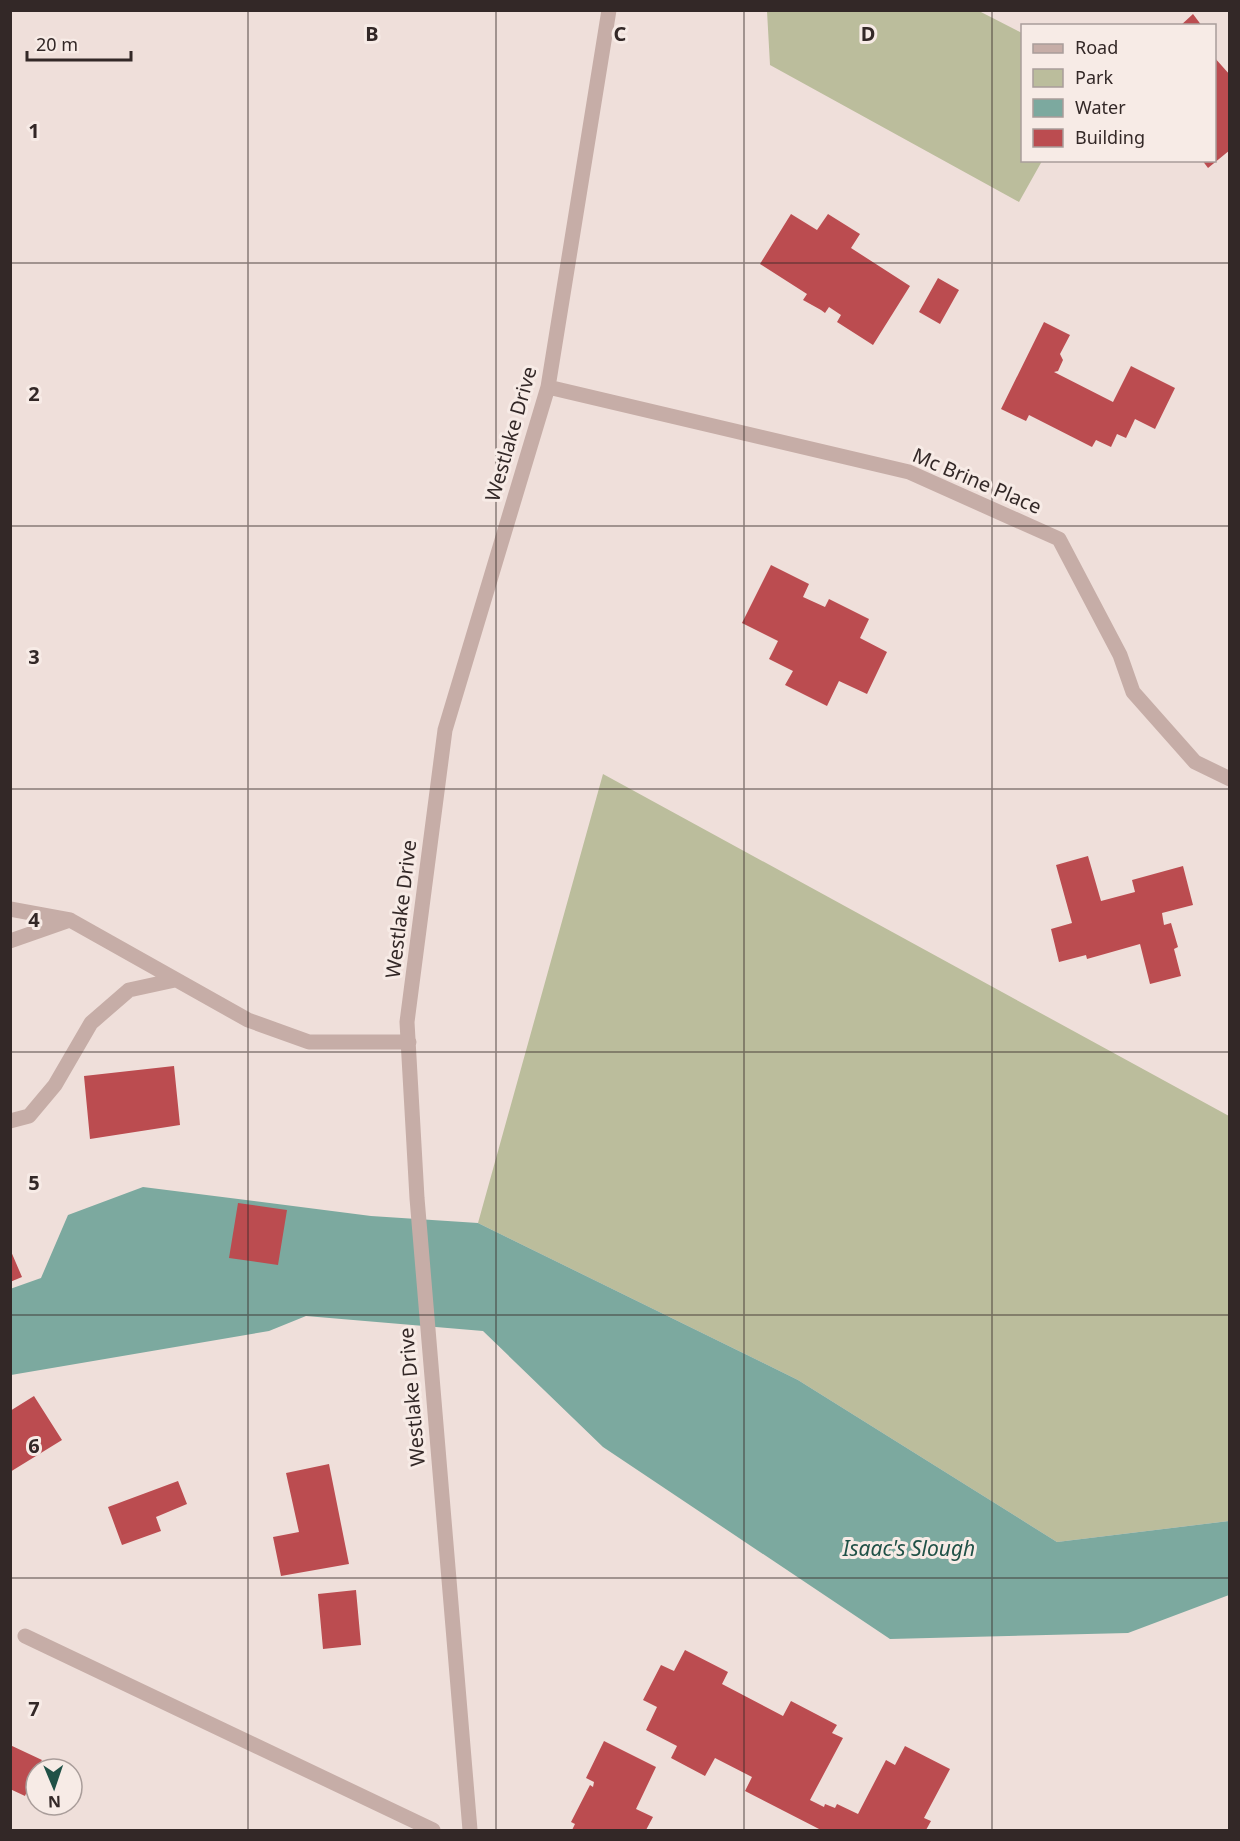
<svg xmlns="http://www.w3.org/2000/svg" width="1240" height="1841" font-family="'Noto Sans',sans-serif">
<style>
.green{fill:#bbbd9c}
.water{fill:#7ca99f}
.building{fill:#bb4c50}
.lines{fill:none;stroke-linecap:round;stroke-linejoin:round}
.minor{stroke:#c6ada7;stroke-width:15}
.grid{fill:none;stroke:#332827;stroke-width:1.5;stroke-opacity:0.55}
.labels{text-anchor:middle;stroke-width:6;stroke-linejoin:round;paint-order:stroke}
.street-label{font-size:20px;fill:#332827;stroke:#f7ebe6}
.water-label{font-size:21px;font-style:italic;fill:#205147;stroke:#f7ebe6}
.grid-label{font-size:20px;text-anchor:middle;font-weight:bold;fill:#332827;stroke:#f7ebe6;stroke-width:6;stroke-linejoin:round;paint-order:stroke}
</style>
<rect width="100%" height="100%" fill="#efdfda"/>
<!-- green -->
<path class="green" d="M767,11H979L1022,33V160L1042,161L1019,202L770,65Z
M603,774L1229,1116V1521L1057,1542L798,1380L478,1223Z"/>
<!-- water -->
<path class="water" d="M143,1187L371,1216L478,1223L798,1380L1057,1542L1229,1521V1595L1128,1633L890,1639L603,1447L483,1331L306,1316L269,1331L11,1375L10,1289L41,1278L68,1215Z"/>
<!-- building -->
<path class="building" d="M1193,14L1202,26H1180Z
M1214,57L1230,75V150L1208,168L1202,160H1214Z
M791,214L817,230L828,214L860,234L851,248L910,286L873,345L837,322L841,315L829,307L825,313L821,310L803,300L807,294L760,264Z
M938,278L959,290L940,324L919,312Z
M1044,322L1070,335L1060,354L1063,360L1058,371L1054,372L1113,402L1131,366L1175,388L1155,429L1135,419L1126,438L1117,434L1111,447L1096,440L1092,447L1029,415L1026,421L1001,409Z
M771,565L809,584L803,597L825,607L829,599L869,619L860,638L887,652L867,694L839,681L827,706L785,685L793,671L769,659L778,641L742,623Z
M1088,856L1101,901L1135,892L1132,880L1183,866L1193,905L1162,913L1164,925L1171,923L1178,947L1174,949L1181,976L1150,984L1140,944L1087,959L1086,955L1059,962L1051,929L1072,923L1056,865Z
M174,1066L180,1125L90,1139L84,1076Z
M238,1203L287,1210L278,1265L229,1258Z
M10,1249L22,1277L10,1282Z
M34,1396L62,1440L10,1472V1411Z
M329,1464L349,1564L281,1576L273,1537L299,1532L286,1473Z
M178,1481L187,1504L156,1517L161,1531L122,1545L108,1507Z
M356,1590L361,1645L323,1649L318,1594Z
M685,1650L728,1672L722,1684L783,1716L791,1701L837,1725L832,1733L843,1738L810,1800L824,1807L825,1804L835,1808L837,1804L858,1814L886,1760L895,1765L905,1746L950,1769L924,1818L931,1821L926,1830H821L745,1791L752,1777L715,1758L705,1776L671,1758L677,1746L646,1730L657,1707L643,1700L661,1665L674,1671Z
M604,1741L656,1767L636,1809L653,1817L646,1830H572L575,1824L571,1822L590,1785L593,1787L594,1782L586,1778Z
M10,1745L42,1760L36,1769L25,1796L10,1789Z"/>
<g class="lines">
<!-- minor -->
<path class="minor" d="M548,387L909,472L1059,539L1120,655L1133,692L1195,762L1230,779
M10,909L70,920
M10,941L70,920L248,1020L309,1042H409
M10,1121L29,1116L55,1085L91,1023L129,990L175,980
M25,1636L433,1830
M470,1830L417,1198L407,1022L445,730L548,387L609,10"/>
</g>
<!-- grid -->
<path class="grid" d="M248,10V1830M496,10V1830M744,10V1830M992,10V1830M10,263H1230M10,526H1230M10,789H1230M10,1052H1230M10,1315H1230M10,1578H1230"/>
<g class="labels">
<!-- street labels -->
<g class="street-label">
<text transform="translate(511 434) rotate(-74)" y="7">Westlake Drive</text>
<text transform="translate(977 481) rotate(23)" y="7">Mc Brine Place</text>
<text transform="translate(401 909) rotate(-83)" y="7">Westlake Drive</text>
<text transform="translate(412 1397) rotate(-95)" y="7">Westlake Drive</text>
</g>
<!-- water labels -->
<g class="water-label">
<text x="909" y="1556">Isaac's Slough</text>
</g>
</g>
<g class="grid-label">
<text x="372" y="41">B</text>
<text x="620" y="41">C</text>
<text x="868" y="41">D</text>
<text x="34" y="138">1</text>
<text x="34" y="401">2</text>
<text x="34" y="664">3</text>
<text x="34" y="927">4</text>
<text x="34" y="1190">5</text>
<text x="34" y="1453">6</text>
<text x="34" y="1716">7</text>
</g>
<!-- border -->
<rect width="1240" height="1841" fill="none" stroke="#332827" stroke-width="24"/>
<!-- legend -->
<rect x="1021" y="24" width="195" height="138" fill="#f7ebe6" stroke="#a99d9a" stroke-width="1.5"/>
<rect x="1033" y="44" width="30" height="9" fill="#c6ada7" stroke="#a99d9a" stroke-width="1.5"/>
<text x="1075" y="54" font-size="18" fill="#332827">Road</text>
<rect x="1033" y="69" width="30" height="18" fill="#bbbd9c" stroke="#a99d9a" stroke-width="1.5"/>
<text x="1075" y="84" font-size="18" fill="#332827">Park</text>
<rect x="1033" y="99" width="30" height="18" fill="#7ca99f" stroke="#a99d9a" stroke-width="1.5"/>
<text x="1075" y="114" font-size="18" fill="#332827">Water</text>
<rect x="1033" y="129" width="30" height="18" fill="#bb4c50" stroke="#a99d9a" stroke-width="1.5"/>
<text x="1075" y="144" font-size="18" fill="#332827">Building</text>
<!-- north arrow -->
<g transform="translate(54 1787) rotate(178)"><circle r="28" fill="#f7ebe6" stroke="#a99d9a" stroke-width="1.5"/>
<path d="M0-4.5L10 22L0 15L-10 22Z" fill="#205147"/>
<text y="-9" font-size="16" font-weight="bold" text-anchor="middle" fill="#332827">N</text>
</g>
<!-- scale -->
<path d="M27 51v9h104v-9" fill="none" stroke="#332827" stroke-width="3"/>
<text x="36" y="51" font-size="18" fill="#332827" stroke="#f7ebe6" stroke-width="4.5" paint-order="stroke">20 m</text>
</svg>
